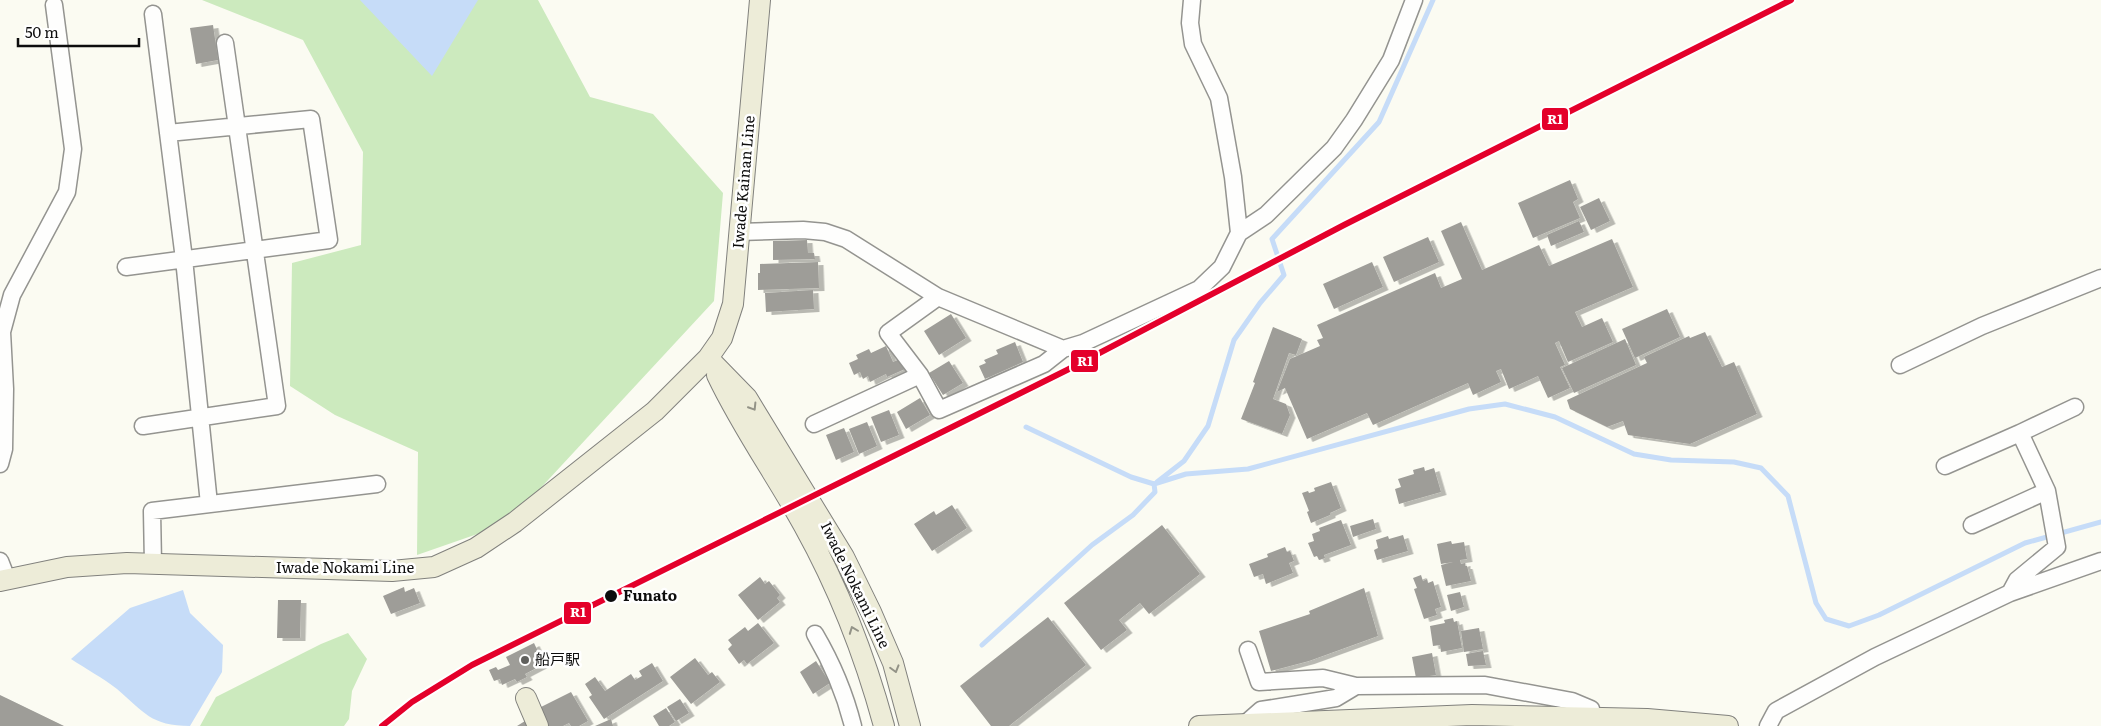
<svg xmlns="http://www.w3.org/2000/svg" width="2101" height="726" font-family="Literata,'Noto Sans JP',serif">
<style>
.forest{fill:#cceabe}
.water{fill:#c6dcf8}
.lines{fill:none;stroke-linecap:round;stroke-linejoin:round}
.stream{stroke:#c6dcf8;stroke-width:5}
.building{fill:#9e9d98;filter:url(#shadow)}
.minor-casing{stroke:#949490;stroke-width:19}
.major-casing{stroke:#81817d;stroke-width:22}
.minor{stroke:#fefefd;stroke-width:16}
.major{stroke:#edecd8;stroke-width:20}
.rail-1-casing{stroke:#fff;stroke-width:10}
.rail-1{stroke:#e4002b;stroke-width:6}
.oneway{stroke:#939387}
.stop-dot{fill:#0d0d0d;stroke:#fff;stroke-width:2}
.poi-dot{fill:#60605d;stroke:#fff;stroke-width:2}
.labels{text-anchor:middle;stroke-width:5;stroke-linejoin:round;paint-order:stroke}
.street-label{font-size:15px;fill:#0d0d0d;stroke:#fff}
.stop-label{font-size:15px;font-weight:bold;fill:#0d0d0d;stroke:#fff;text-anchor:start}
.poi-label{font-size:15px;fill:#0d0d0d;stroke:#fff;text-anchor:start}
.line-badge{stroke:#fff;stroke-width:2}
.badge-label{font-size:14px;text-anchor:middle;font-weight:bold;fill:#fff}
</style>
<defs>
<filter id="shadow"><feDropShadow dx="5.5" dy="3" stdDeviation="0" flood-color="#0004"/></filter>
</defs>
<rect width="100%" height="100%" fill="#fbfbf2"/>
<!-- forest -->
<path class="forest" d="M202,0H538L590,97L653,114L723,193L714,301L536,493L486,531L417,555L418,452L335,415L290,386L292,263L361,245L363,152L303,40Z
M348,633L367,659L352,691L349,719L344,726H200L216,697L321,644Z"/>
<!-- water -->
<path class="water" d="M360,0H478L432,76Z
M183,590L190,613L223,645L222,672L190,726C151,726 144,712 117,689C103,678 86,669 71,659L130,608Z"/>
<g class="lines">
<!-- stream -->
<path class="stream" d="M1026,427L1131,477L1154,484L1186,474L1248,469L1469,409L1505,404L1555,417L1634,454L1671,460L1734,462L1761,468L1788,496L1816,603L1826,619L1849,626L1879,615L2025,543L2101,522
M1157,482L1184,461L1208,426L1234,340L1260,303L1284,275L1272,239L1379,122L1433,0
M982,645L1092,545L1133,515L1155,492L1154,484"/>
</g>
<!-- building -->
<path class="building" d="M213,25L218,60L196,64L190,28Z
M1570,180L1578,199L1573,202L1580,218L1533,238L1518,203Z
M1599,198L1610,221L1591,230L1580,207Z
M1579,221L1584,232L1551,246L1547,235Z
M1461,222L1482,270L1539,245L1549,266L1612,239L1633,287L1575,312L1582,327L1602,318L1613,342L1568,362L1559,341L1555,343L1565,365L1560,367L1570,388L1548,398L1538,376L1509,389L1501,369L1496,371L1501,382L1473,395L1468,383L1373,425L1367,413L1307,439L1285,388L1277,392L1290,359L1320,346L1317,340L1323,338L1317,325L1435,273L1441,288L1462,279L1441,231Z
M1428,237L1439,262L1394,282L1383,257Z
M807,240L808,253H814L815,259L773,260V241Z
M818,262L819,288L758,290V273H760V264Z
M1372,262L1383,287L1334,309L1323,284Z
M813,290L814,309L766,312L765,293Z
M1667,309L1680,337L1635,358L1622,329Z
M951,314L966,338L939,355L924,331Z
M1273,327L1302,339L1296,355L1289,353L1273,399L1286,404L1290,415L1282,434L1241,419L1255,383L1253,382Z
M1705,332L1722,367L1734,362L1757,414L1690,444L1628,435L1623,421L1607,427L1570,409L1567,400L1647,363L1644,357L1689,336L1690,338Z
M1625,339L1636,365L1574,393L1562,368Z
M1015,342L1023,362L985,379L979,366L986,363L984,360L998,354L996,350Z
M886,346L893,362L900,359L905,369L887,377L886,374L870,382L868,376L863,379L860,372L854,375L849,363L858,359L856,355L869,349L871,353Z
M949,361L963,383L943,395L929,373Z
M920,398L930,415L906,429L897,412Z
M889,410L899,435L881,442L871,417Z
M867,422L877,446L859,454L849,429Z
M844,428L854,452L836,460L826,435Z
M1424,467L1425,471L1434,468L1441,492L1399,504L1395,489L1401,487L1398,479L1414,474L1413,470Z
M1331,482L1341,508L1330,513V515L1311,523L1307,512L1309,511L1302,493L1308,491L1309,493L1315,491L1314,488Z
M952,505L967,528L932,551L914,524L934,511L936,515Z
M1373,519L1376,529L1353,537L1350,526Z
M1341,520L1351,545L1324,555L1325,558L1319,560L1317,556L1314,557L1308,543L1314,541L1312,534L1320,531L1319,528Z
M1162,525L1200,574L1149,614L1140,603L1119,620L1127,630L1101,650L1064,603Z
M1403,535L1408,551L1377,560L1374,550L1378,548L1376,540L1388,536L1389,539Z
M1451,541L1452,544L1464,542L1467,559L1460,560L1461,564L1465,563V566H1467L1471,581L1446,586L1441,565L1453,562L1441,564L1437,544Z
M1285,547L1287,552L1290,551L1294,561L1289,563L1293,573L1266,584L1263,574L1254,577L1249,564L1268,557L1267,554Z
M1421,575L1423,581L1427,579L1428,583L1433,581L1441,607L1435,609L1437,615L1424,619L1414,589L1417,588L1413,578Z
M760,577L765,584L769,581L780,595L777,598L780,602L758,620L738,595Z
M404,587L405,592L414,588L420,603L391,614L383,596Z
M1364,588L1378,636L1309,661L1271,671L1259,631L1310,614L1309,611Z
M1460,592L1464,607L1451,611L1447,595Z
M278,600H301L300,638H277Z
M1048,617L1086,665L1009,726H991L960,686Z
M1453,618L1454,622L1457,621L1462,648L1441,652L1440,645L1433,646L1430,626L1445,623L1444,620Z
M758,623L774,643L747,664L744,660L739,664L728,649L732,645L728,640L745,627L748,631Z
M1479,628L1483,649L1464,652L1461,631Z
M534,643L544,664L525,674L527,677L517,682L515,679L502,685L500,679L494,681L489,670L496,667L498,670L510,665L506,657Z
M1483,651L1486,665L1468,666L1466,654Z
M1432,653L1436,675L1416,678L1412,657Z
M695,658L708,675L712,672L720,682L691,704L670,677Z
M816,661L830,683L813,694L800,672Z
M652,663L663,681L604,719L589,697L592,695L585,684L595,677L605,691L631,674L635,680L642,676L639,671Z
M571,692L588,721L579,726H571L569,723L563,726H544L537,709Z
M0,695L64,726H0Z
M680,699L689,713L676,721L667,707Z
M666,708L675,722L669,726H659L653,716Z
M611,719L613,726H595Z
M525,721L528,726H517Z"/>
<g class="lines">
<!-- minor casing -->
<g class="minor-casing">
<path id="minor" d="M1192,0L1190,23L1193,44L1219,98L1233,177L1239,233
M153,14L184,259L209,504
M739,232L803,230L825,232L846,239L938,297L1063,349L1044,364L939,410L920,375L888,333L938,297
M126,267L329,240L311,119L168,133
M1063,349L1083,343L1199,289L1222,267L1239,233L1266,215L1334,148L1354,120L1391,60L1414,0
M1900,365L1982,326L2101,278
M814,424L920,375
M143,426L277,406L225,43
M2020,433L2075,407
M0,464L4,449L5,389L2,332L12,295L67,192L73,149L54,5
M1945,466L2020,433L2047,491
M1972,525L2047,491L2057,547L2017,580L2010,593
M0,561L7,579
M153,564L152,511L377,484
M815,634C832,663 845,694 853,726
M1356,686L1485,685L1572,701L1591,709L1593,718
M1245,724L1261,710L1336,698L1356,686L1323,678L1259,682L1248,650
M1768,726L1776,711L1875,657L2010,593L2101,561"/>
</g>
<!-- major casing -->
<g class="major-casing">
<path id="major" d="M708,358L747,398L844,557L871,612L893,663L910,726
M717,375C742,428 776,475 804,526C839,589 865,656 884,726
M0,581L67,567L127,563L392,571L434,567L476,548L515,522L655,411L708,358L722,338L733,304L760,0
M526,698L538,726
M1199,726L1472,715L1647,719L1728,726"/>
</g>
<!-- minor -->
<use href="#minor" class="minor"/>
<!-- major -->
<use href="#major" class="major"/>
<!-- rail-1 casing -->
<g class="rail-1-casing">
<path id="rail-1" d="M382,726L412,702L472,665L1067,370L1344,225L1791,0"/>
</g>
<!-- rail-1 -->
<use href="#rail-1" class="rail-1"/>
</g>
<!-- one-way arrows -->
<defs><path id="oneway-chevron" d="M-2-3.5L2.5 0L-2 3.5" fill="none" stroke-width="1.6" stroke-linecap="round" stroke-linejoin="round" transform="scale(1.25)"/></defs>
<g class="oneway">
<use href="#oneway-chevron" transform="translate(753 407) rotate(58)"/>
<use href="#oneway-chevron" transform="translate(853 630) rotate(-111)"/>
<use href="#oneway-chevron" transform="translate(895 669) rotate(74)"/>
</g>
<!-- markers -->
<circle class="stop-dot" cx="611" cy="596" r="7"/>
<circle class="poi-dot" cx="525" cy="660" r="5"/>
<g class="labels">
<!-- street labels -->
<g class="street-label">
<text transform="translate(744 182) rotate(-85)" y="5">Iwade Kainan Line</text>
<text x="345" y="573">Iwade Nokami Line</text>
<text transform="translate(855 585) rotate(64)" y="5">Iwade Nokami Line</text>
</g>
<!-- stop labels -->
<g class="stop-label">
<text x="623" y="601">Funato</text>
</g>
<!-- poi labels -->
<g class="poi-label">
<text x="535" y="665">船戸駅</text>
</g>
</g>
<g class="line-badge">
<rect x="1541" y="107" width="28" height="24" rx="5" fill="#e4002b"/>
<rect x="1070" y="349" width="29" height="24" rx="5" fill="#e4002b"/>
<rect x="563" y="601" width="29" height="24" rx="5" fill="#e4002b"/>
</g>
<g class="badge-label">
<text x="1555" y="124">R1</text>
<text x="1085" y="366">R1</text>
<text x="578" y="617">R1</text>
</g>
<!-- scale -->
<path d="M18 38v8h121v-8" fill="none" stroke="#0d0d0d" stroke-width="2.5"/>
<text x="25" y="38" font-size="15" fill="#0d0d0d" stroke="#ffffff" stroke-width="4" paint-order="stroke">50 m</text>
</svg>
